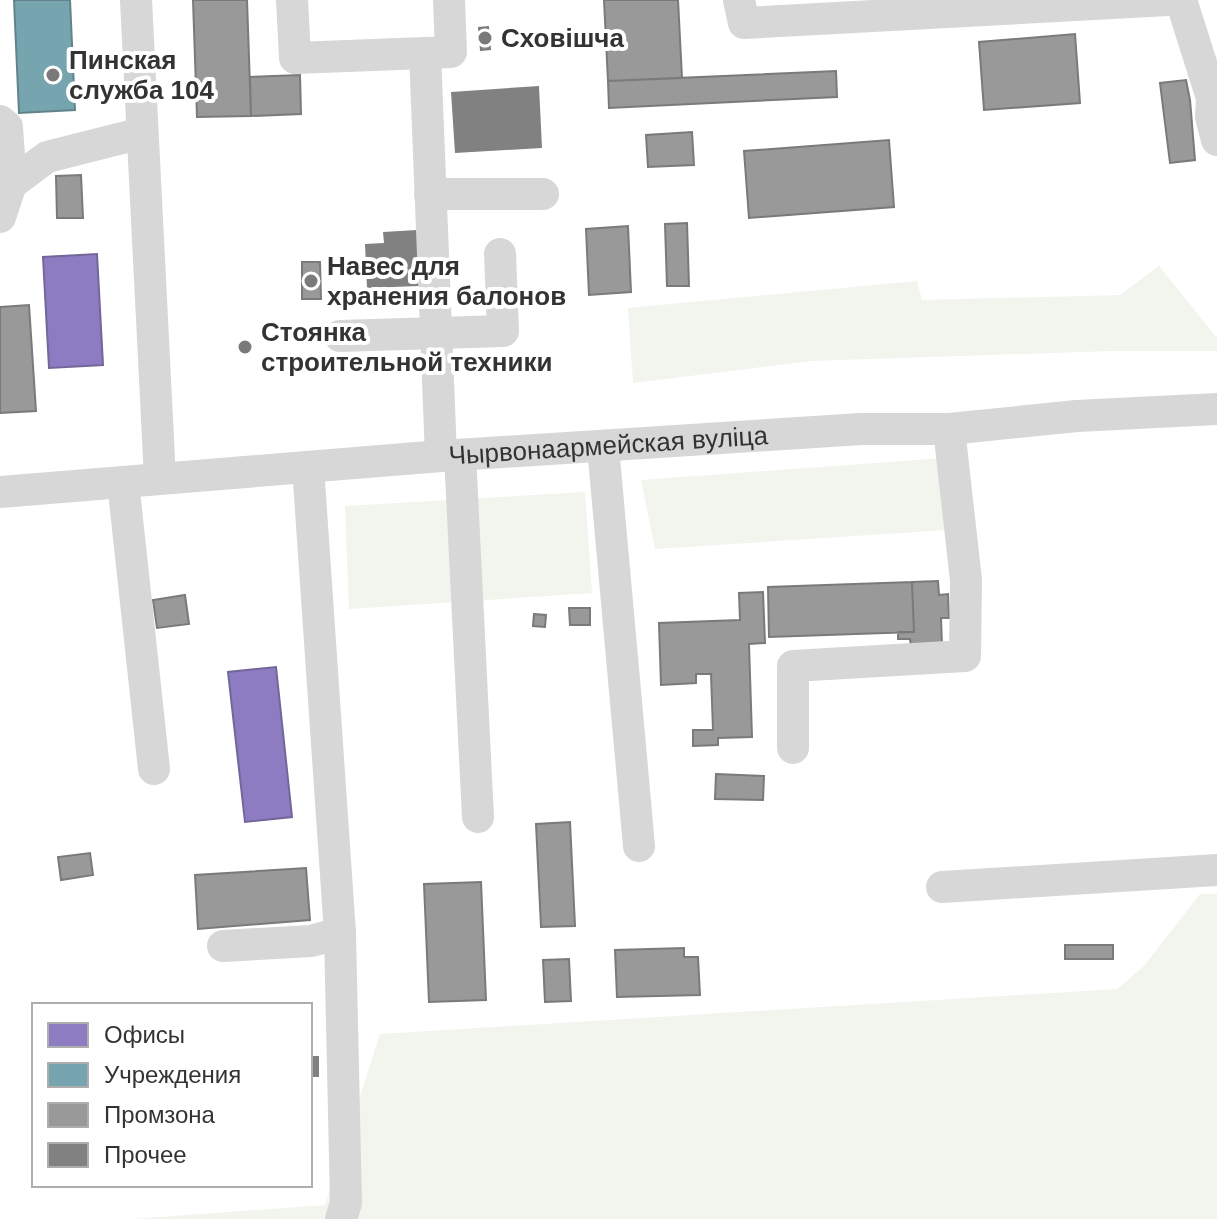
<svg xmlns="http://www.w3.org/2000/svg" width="1217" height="1219" font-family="Helvetica,sans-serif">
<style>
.green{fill:#f1f5ed}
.offices{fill:#8e7cc3;stroke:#736698;stroke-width:2}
.public{fill:#76a5af;stroke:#62838a;stroke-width:2}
.industry{fill:#999;stroke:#7a7a7a;stroke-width:2}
.building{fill:#818181}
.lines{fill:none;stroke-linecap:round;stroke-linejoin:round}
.minor{stroke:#d7d7d7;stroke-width:32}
.poi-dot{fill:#7a7a7a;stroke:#fff;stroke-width:3}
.labels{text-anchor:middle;stroke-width:8;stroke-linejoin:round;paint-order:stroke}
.poi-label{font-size:26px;font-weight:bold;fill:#333;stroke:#fff;text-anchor:start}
.street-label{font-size:26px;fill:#333;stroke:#fff}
</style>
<rect width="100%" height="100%" fill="#fff"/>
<!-- green -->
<path class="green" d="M1159,266L1217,338V351H1112L811,361L633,383L628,308L917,281L922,300L1120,295Z
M945,458L947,530L655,549L641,480Z
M585,492L592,593L349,609L345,506Z
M1200,894H1217V1219H132L325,1205L380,1034L1117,989L1144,966Z"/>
<!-- offices -->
<path class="offices" d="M97,254L103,365L49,368L43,257Z
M276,667L292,817L245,822L228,672Z"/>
<!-- public -->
<path class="public" d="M14,0H70L75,110L19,113Z"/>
<!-- industry -->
<path class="industry" d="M193,0H247L251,116L197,117Z
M604,0H678L682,78L608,81Z
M488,27L490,49L481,50L479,28Z
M1075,34L1080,103L984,110L979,42Z
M836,71L837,97L609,108L608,81Z
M300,75L301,114L251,116L250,77Z
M1186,80L1190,100L1195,160L1170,163L1160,83Z
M692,132L694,165L648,167L646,135Z
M889,140L894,207L749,218L744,151Z
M81,175L83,218H57L56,176Z
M687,223L689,286H667L665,224Z
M628,226L631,292L589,295L586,229Z
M302,262H320L321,299H302Z
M29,305L36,411L0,413V307Z
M938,581L939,595L948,594L949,618H941L942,645L911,646L910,639H898V632H914L912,582Z
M912,582L914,632L769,637L768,587Z
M763,592L765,643L749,644L752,737L718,738V745L693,746V730H713L711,674H696V683L661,685L659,623L740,620L739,593Z
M185,595L189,624L157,628L153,600Z
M569,608H590V625H570Z
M534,614L546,615L545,627L533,626Z
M716,774L764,776L763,800L715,799Z
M570,822L575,926L541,927L536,824Z
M90,853L93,875L61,880L58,857Z
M306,868L310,920L198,929L195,875Z
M481,882L486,1000L429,1002L424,884Z
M1065,945H1113V959H1065Z
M684,948V957H698L700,995L617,997L615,950Z
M569,959L571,1001L545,1002L543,960Z"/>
<!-- building -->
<path class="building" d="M539,86L542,148L455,153L451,92Z
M417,230L419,286L367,288L365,244L384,243L383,232Z
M310,1056H319V1077H310Z"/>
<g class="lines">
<!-- minor -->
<g class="minor">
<path d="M136,0L160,479"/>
<path d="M292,0L295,58L451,52L449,0"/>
<path d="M739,0L744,23L1168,0"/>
<path d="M1181,0L1212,98L1211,117L1217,140"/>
<path d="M425,53L441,456"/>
<path d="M0,121L7,127L11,184"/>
<path d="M430,194H543"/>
<path d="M0,217L11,184L47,157L142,133"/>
<path d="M340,336L503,331L500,254"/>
<path d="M603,447L639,846"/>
<path d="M460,455L478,817"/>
<path d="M308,467L340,933L346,1203L341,1219"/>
<path d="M123,482L154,769"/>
<path id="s1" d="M0,492L441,456L861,429H949L1077,416L1217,409"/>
<path d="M793,748V666L965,656L966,580L949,429"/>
<path d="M942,887L1217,870"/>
<path d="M223,946L311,941L340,933"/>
</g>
</g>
<!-- markers -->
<g class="poi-dot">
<circle cx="485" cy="38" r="8"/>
<circle cx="53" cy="75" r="8"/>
<circle cx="311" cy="281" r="8"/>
<circle cx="245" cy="347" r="8"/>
</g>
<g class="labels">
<!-- poi labels -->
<g class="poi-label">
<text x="501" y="47">Сховішча</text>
<text x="69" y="69">Пинская<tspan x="69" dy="30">служба 104</tspan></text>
<text x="327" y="275">Навес для<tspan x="327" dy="30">хранения балонов</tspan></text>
<text x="261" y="341">Стоянка<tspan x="261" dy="30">строительной техники</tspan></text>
</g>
<!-- street labels -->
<g class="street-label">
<text dy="9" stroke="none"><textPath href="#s1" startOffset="610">Чырвонаармейская вуліца</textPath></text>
</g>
</g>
<!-- legend -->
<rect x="32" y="1003" width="280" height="184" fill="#ffffff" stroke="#adadad" stroke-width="2"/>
<rect x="48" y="1023" width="40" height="24" fill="#8e7cc3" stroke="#adadad" stroke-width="2"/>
<text x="104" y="1043" font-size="24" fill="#333333">Офисы</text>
<rect x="48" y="1063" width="40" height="24" fill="#76a5af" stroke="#adadad" stroke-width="2"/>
<text x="104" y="1083" font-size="24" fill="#333333">Учреждения</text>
<rect x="48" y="1103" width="40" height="24" fill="#999999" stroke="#adadad" stroke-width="2"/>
<text x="104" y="1123" font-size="24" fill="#333333">Промзона</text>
<rect x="48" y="1143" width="40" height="24" fill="#818181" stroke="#adadad" stroke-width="2"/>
<text x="104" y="1163" font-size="24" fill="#333333">Прочее</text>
</svg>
